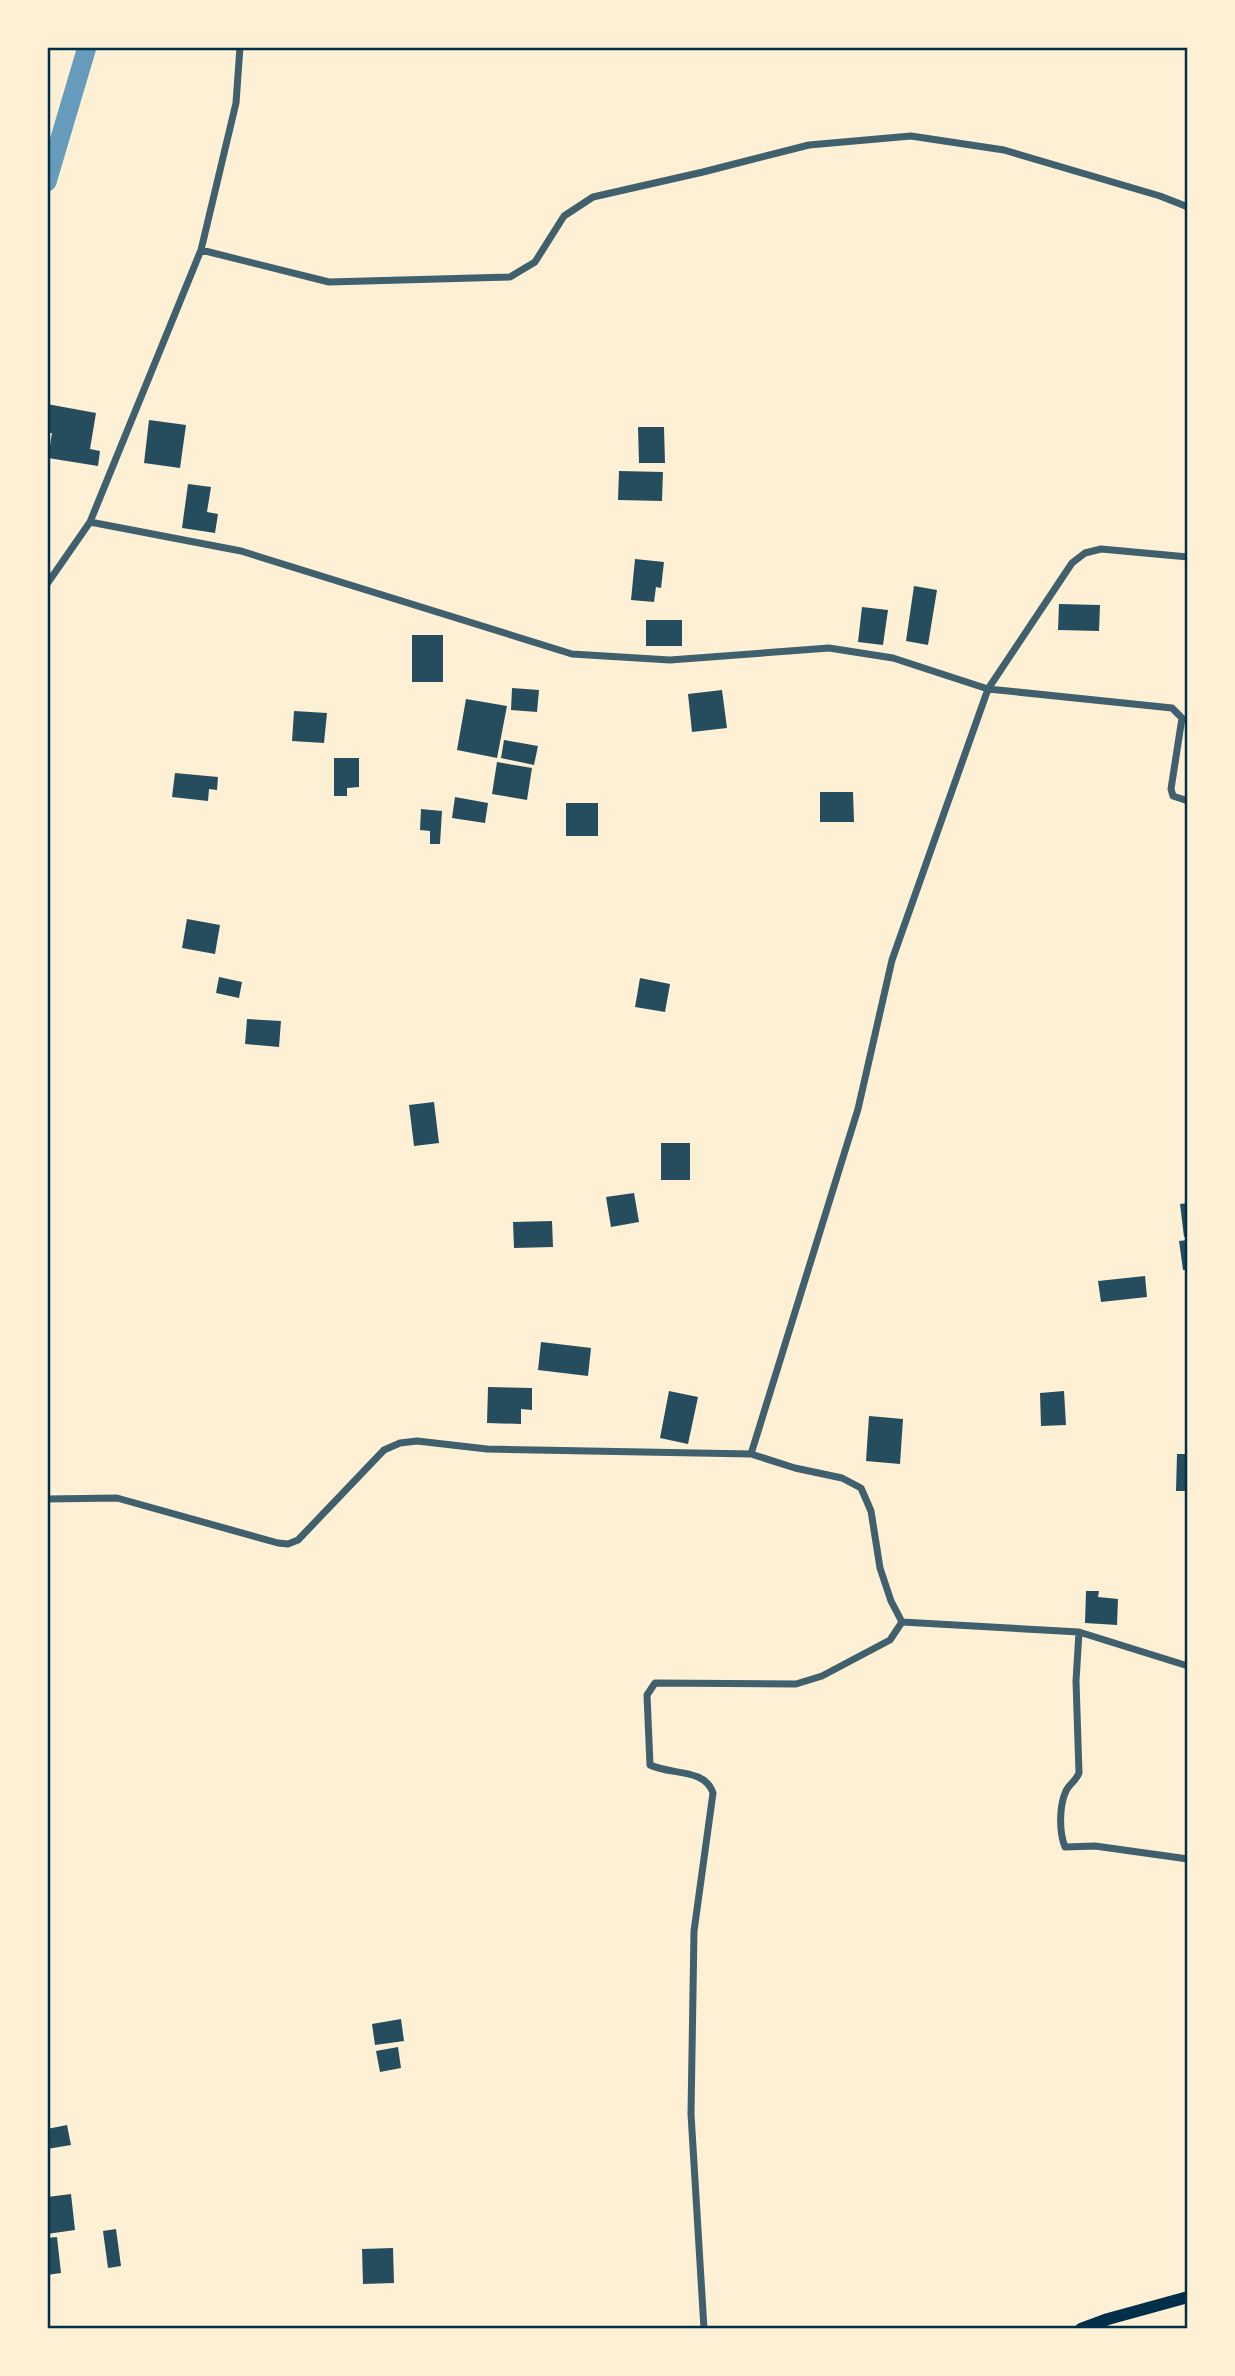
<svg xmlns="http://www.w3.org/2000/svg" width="1235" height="2376" font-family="'Nunito Sans',sans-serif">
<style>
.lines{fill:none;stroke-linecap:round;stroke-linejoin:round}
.canal{stroke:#669bbc;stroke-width:19}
.building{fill:#264d5e}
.minor{stroke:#3f606c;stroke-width:7}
.trunk{stroke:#003049;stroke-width:12}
.neatline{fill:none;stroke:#003049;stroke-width:2.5}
</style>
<rect width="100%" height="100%" fill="#fdf0d5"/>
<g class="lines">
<!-- canal -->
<path class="canal" d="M47,182L87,47"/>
</g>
<!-- building -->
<path class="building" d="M47,404L96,413L90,449L100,451L98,466L48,458L52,433H47Z
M149,420L186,425L180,468L144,463Z
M638,427H664L665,463H639Z
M619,471L663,472L662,501L618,500Z
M188,484L211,487L207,512L218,514L215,533L182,528Z
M635,559L664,562L661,588L656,587L654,602L631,600Z
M914,586L937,590L928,645L906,641Z
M1059,604L1100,605L1099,631L1058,630Z
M862,607L888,610L883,645L858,642Z
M646,620H682V646H646Z
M412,635H443V682H412Z
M512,688L539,690L537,712L511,710Z
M722,690L727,728L692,732L688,694Z
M466,699L507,706L497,758L457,750Z
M294,711L327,713L324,743L292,741Z
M504,740L538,746L534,765L501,758Z
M334,758H359V787L347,788V796H334Z
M497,762L532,768L527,800L492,794Z
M175,773L218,777L217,790L209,789L208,801L172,797Z
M820,792H853L854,822H820Z
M455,797L488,803L485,823L452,818Z
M566,803H598V836H566Z
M421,809L442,811L440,844H430V831L420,830Z
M187,919L220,925L215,954L182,948Z
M219,977L242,982L239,998L216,993Z
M640,978L670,984L665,1012L635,1007Z
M247,1019L281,1021L279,1047L245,1044Z
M434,1102L439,1143L414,1146L409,1105Z
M661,1143H690V1180H661Z
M634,1193L639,1222L611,1227L606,1197Z
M1188,1203V1236L1184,1237L1180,1204Z
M552,1221L553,1247L514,1248L513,1222Z
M1188,1240V1270H1183L1179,1241Z
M1145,1276L1147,1297L1101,1302L1098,1281Z
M541,1342L591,1348L588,1376L538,1370Z
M488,1387L532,1388V1410L521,1409V1424L487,1423Z
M669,1391L698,1397L688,1444L660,1438Z
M1064,1391L1066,1425L1041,1426L1040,1393Z
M869,1416L903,1419L900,1464L866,1461Z
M1177,1454H1188V1491H1176Z
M1086,1591H1099L1098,1597L1118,1599L1117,1625L1085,1623Z
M401,2019L404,2041L375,2045L372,2024Z
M398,2047L401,2068L380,2072L376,2051Z
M67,2125L71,2145L47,2149V2129Z
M71,2194L75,2230L47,2234V2197Z
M116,2229L121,2266L108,2268L103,2231Z
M57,2237L61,2273L47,2275V2238Z
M393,2248L394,2283L363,2284L362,2249Z"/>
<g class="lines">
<!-- minor -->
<path class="minor" d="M201,250L236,103L240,47
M90,522L241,551L572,654L670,660L829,648L893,658L988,689L1072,563L1085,553L1101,549L1188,557
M47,584L90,522L201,250L329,282L510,277L535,262L564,216L593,197L703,172L809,145L911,136L1004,150L1160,196L1188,207
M751,1454L858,1109L892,960L988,689L1172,708L1182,718L1171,789L1173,796L1188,801
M47,1499L117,1498L278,1543L288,1544L298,1540L384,1450L400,1443L417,1441L487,1449L751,1454L795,1468L842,1478L861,1488L871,1511L880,1568L891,1601L902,1622
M1079,1632L1076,1681L1079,1773C1076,1781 1069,1784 1066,1791C1059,1806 1059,1832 1065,1847L1095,1846L1188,1859
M704,2329L691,2114L694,1931L713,1793C705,1768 670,1775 650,1765L647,1695L655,1683L796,1684L822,1676L890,1640L902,1622L1079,1632L1188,1666"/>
<!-- trunk -->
<path class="trunk" d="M1081,2329L1108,2319L1188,2297"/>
</g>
<!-- border -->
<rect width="1235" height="2376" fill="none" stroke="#fdf0d5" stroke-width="98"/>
<rect x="49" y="49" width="1137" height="2278" class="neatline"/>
</svg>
